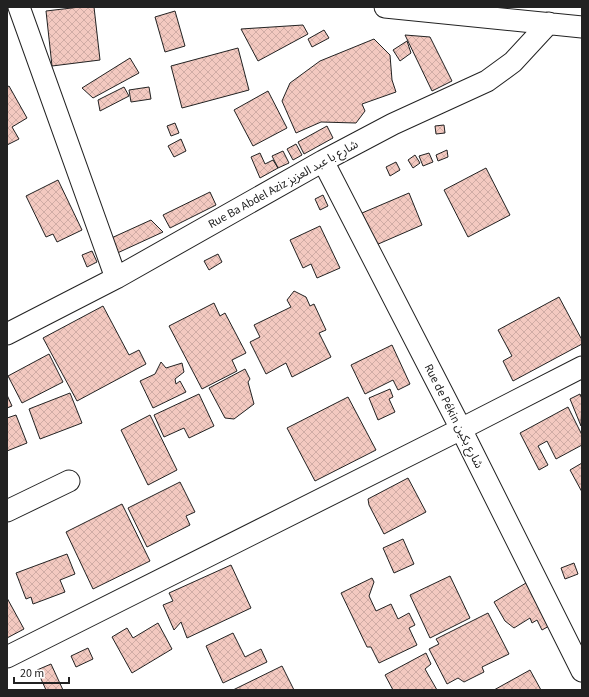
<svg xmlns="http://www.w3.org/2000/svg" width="589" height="697" font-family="'Source Sans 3','Noto Sans Arabic',sans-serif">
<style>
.building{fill:url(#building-cross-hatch);stroke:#222}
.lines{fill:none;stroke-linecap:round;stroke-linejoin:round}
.minor-casing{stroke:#222;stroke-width:23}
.minor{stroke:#fff;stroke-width:21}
.labels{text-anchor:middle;stroke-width:3;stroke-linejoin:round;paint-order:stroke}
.street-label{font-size:12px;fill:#222;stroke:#fff}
</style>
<defs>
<pattern id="building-cross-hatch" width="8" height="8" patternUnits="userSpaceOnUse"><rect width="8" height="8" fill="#f3c9c0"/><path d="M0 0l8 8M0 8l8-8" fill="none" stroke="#d0aca5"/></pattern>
</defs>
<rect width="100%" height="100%" fill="#fff"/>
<!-- building -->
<path class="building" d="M80,7H94L100,60L52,66L46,11Z
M175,11L185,46L165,52L155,17Z
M303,25L308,34L258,61L241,29Z
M324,30L329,38L312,47L308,39Z
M405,35L430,37L452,81L432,91Z
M374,39L390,55L392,80L396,92L362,104L365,111L356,123L321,122L296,133L282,101L290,83L320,61Z
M407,41L411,53L400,61L393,50Z
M238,48L249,90L182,108L171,66Z
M130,58L139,73L93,98L82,88Z
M9,86L27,118L12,127L19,139L7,145V87Z
M124,87L129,96L100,111L98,100Z
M149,87L151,99L131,102L129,90Z
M268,91L287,128L253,146L234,110Z
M175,123L179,133L171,136L167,126Z
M444,125L445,133L436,134L435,126Z
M327,126L333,138L304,154L298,142Z
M181,139L186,151L174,157L168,146Z
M296,144L302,155L293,160L287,149Z
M447,150L448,157L438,161L436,155Z
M283,151L289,163L278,168L272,156Z
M260,153L265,164L273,160L278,168L260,178L251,157Z
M429,153L433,162L423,166L419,156Z
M415,155L420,163L413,168L408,160Z
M396,162L400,170L390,176L386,167Z
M486,168L510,215L468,237L444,190Z
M58,180L82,230L57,242L53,234L46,237L26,196Z
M210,192L216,205L170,228L163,215Z
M409,193L422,225L376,245L362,213Z
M323,195L328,206L320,210L315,199Z
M151,220L163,232L113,255L107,240Z
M320,226L340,268L317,278L311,264L303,268L290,240Z
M92,251L97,262L87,267L82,255Z
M218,254L222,262L209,270L204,261Z
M294,291L306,297L310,306L314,304L326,330L319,333L331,357L292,377L286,363L266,374L250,342L260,337L254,325L291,307L287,300Z
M559,297L582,340V344L513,381L503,361L512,356L498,330Z
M214,303L220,316L225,313L246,353L232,360L237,371L202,389L169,326Z
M103,306L129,355L139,350L146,364L77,401L43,338Z
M392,345L410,384L398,390L393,380L365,394L351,365Z
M49,354L63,382L22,403L8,376Z
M161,362L166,368L182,363L184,372L175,379L176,384L180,381L186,392L153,408L140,381L155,374Z
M245,369L250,379L248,382L254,404L234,419L225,418L209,388Z
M390,389L393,397L389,399L395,412L378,420L369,398Z
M70,393L82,423L40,439L29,409Z
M199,394L214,426L189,438L184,428L164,437L154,415Z
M580,394L582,399L581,426L570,399Z
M7,395L12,406L7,408Z
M348,397L376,450L315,481L287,428Z
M568,407L582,435V445L556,459L547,441L538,446L548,465L539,470L520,433Z
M16,415L27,443L7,451V418Z
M150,415L177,470L148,485L121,430Z
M582,463V492L570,470Z
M408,478L426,512L384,534L369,505L368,499Z
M180,482L195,512L186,516L190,525L147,547L128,508Z
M122,504L150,561L93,589L66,532Z
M403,539L414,564L394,573L383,548Z
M67,554L75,574L60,580L65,592L33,604L31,597L26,599L16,573Z
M574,563L578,574L565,579L561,568Z
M231,565L251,608L187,638L181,622L174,630L163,605L173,601L169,593Z
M450,576L470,618L430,638L410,595Z
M372,578L374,582L369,596L376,611L391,604L398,619L409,613L415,625L409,628L417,645L379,663L371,647H367L341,593Z
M526,583L558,621L542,630L537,620L532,623L530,618L514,628L505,621L494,602Z
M7,598L24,629L7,638Z
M488,613L509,654L482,667L484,672L464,682L458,678L447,684L429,649L439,644L436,639Z
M158,623L172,649L132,673L112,637L127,628L133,638Z
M233,633L245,657L261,649L267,662L223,683L206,646Z
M88,648L93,659L76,667L71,656Z
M426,653L431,664L425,669L437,690H393L385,675Z
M51,664L63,690H46L37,670Z
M282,666L294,690H233Z
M530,670L541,690H494Z"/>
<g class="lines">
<!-- minor casing -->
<g class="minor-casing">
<path id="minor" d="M19,7L116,278
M385,7L582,27
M323,161L461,429L582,671
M7,334L116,278L323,161L393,124L487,81L513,62L549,23
M7,511L69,481
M7,657L461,429L582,367"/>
</g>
<!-- minor -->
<use href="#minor" class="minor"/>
</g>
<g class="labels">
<!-- street labels -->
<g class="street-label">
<text transform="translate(283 184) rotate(-29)" y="4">Rue Ba Abdel Aziz شارع با عبد العزيز</text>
<text transform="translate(454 416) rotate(63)" y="4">Rue de Pékin شارع بكين</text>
</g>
</g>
<!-- border -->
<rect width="589" height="697" fill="none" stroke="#222222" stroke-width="16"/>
<!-- scale -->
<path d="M14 677v6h55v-6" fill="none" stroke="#222222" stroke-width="2"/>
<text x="20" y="677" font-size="12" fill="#222222" stroke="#ffffff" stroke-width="3" paint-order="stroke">20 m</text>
</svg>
